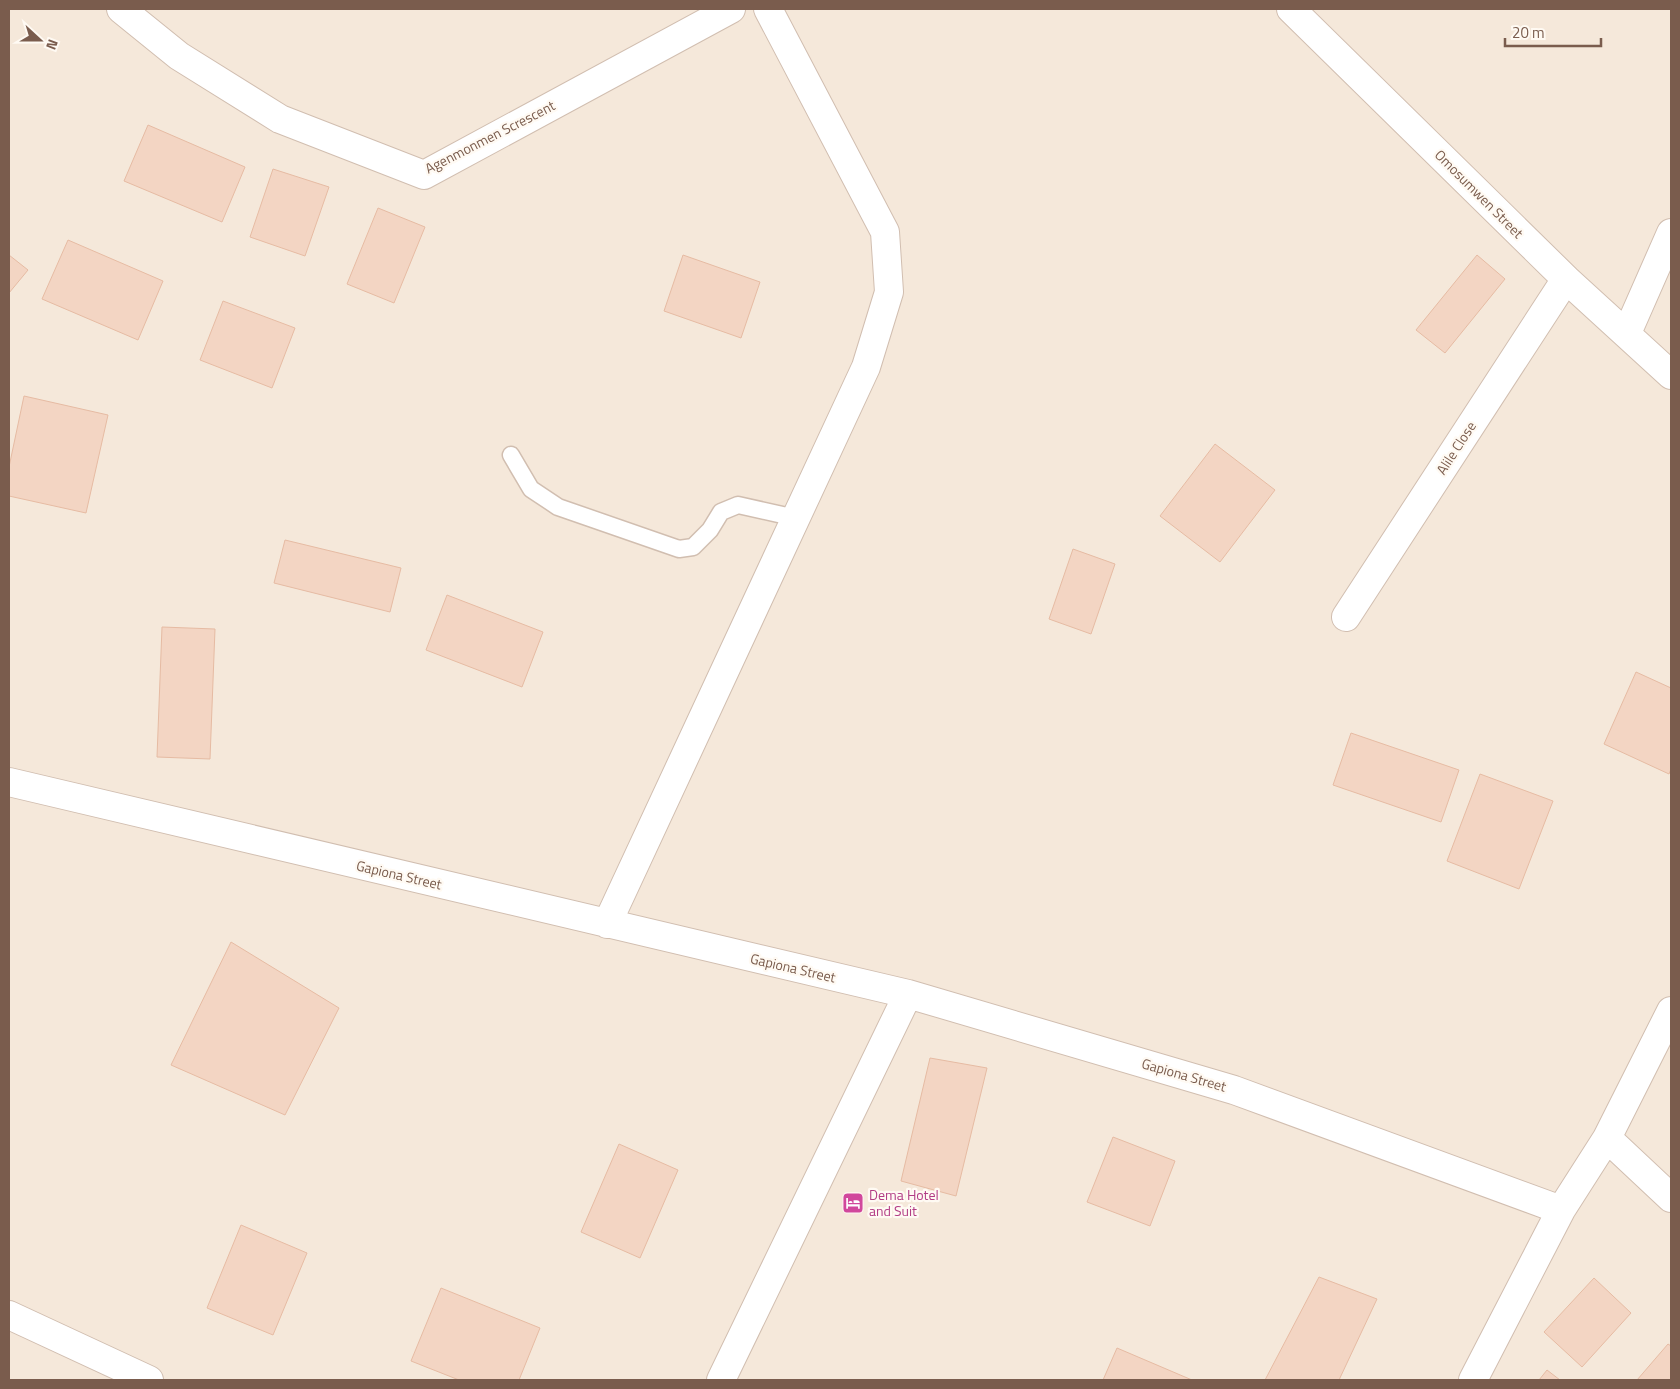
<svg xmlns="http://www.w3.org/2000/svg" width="1680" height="1389" font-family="'Titillium Web',sans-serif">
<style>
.residential{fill:#f5e8da}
.building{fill:#f3d5c3;stroke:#e6bba3}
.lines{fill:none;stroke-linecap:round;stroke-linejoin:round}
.lane-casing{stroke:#d1beb0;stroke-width:19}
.street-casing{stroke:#d1beb0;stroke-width:30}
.lane{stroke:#fff;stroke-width:16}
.street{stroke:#fff;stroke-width:28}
.labels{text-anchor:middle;stroke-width:4.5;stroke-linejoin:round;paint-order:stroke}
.street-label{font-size:14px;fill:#7a5c4d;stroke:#fffaf3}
.hotel-label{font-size:14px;fill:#b23c85;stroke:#fffaf3;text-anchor:start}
</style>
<rect width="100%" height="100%" fill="#fdf6ec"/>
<!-- residential -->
<path class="residential" d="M9,9H1671V1380H9Z"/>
<!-- building -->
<path class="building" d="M148,125L245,167L222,222L124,181Z
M273,169L329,187L305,256L250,237Z
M378,208L425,227L394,303L347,284Z
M68,240L163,281L138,340L42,299Z
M9,255L28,270L9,293Z
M683,255L760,282L741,338L664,311Z
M1477,255L1505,279L1445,353L1416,330Z
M223,301L295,328L272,388L200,360Z
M24,396L108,415L86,513L9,496V467Z
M1215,444L1275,490L1220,562L1160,516Z
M285,540L401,568L390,612L274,583Z
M1073,549L1115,564L1091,634L1049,619Z
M447,595L543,632L522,687L426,650Z
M162,627L215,629L210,759L157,757Z
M1636,672L1671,688V769L1669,774L1604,744Z
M1351,733L1459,770L1441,822L1333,785Z
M1480,774L1553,801L1519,889L1447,861Z
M231,942L339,1008L285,1115L171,1065Z
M930,1058L987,1068L956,1196L901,1181Z
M1113,1137L1175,1161L1150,1226L1087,1202Z
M619,1144L678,1170L640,1258L581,1232Z
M241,1225L307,1253L273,1335L207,1308Z
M1319,1277L1377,1299L1339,1380H1265Z
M1594,1278L1631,1313L1582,1367L1544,1332Z
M441,1288L540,1328L519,1380H459L411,1361Z
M1668,1344L1671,1346V1380H1637Z
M1117,1348L1192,1380H1103Z
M1547,1370L1560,1380H1539Z"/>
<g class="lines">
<!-- lane casing -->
<g class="lane-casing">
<path id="lane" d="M511,455L531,489L558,507L679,549L693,547L710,530L721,512L738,505L796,518"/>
</g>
<!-- street casing -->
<g class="street-casing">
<path id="street" d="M121,9L179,56L280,119L424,175L731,9
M1291,9L1566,279L1671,375
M1627,333L1671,233
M1346,617L1566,279
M9,782L908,994L1234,1090L1561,1210
M607,924L866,367L889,292L885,232L768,9
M1607,1138L1671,1198
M9,1315L149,1380
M721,1380L908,994
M1473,1380L1561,1210L1607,1138L1671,1011"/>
</g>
<!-- lane -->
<use href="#lane" class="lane"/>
<!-- street -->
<use href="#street" class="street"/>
</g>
<!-- icons -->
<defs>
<g id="hotel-square" transform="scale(1.125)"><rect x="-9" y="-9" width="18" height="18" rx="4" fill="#d1479c" stroke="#fffaf3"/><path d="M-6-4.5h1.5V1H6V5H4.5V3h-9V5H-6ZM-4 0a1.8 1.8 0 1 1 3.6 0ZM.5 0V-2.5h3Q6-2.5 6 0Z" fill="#fff"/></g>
</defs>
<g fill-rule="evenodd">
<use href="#hotel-square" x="853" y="1203"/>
</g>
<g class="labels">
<!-- street labels -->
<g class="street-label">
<text transform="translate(490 137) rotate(-27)" y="5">Agenmonmen Screscent</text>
<text transform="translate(1479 194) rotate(45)" y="5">Omosumwen Street</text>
<text transform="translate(1456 448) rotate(-57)" y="5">Alile Close</text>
<text transform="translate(399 875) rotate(13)" y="5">Gapiona Street</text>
<text transform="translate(793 968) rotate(13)" y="5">Gapiona Street</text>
<text transform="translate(1184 1075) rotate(16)" y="5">Gapiona Street</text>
</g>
<!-- hotel labels -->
<g class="hotel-label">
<text x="869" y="1200">Dema Hotel<tspan x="869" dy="16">and Suit</tspan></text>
</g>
</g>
<!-- border -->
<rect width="1680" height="1389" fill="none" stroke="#7a5c4d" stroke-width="20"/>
<!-- north arrow -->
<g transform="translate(40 40) rotate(111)" stroke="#fffaf3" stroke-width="4" paint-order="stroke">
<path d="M0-4L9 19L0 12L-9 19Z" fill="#7a5c4d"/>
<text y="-8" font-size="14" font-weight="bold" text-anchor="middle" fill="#7a5c4d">N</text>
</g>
<!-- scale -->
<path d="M1505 38v8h96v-8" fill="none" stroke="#7a5c4d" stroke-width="2.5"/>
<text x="1512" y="38" font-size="15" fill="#7a5c4d" stroke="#fffaf3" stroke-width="4" paint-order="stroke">20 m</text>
</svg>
